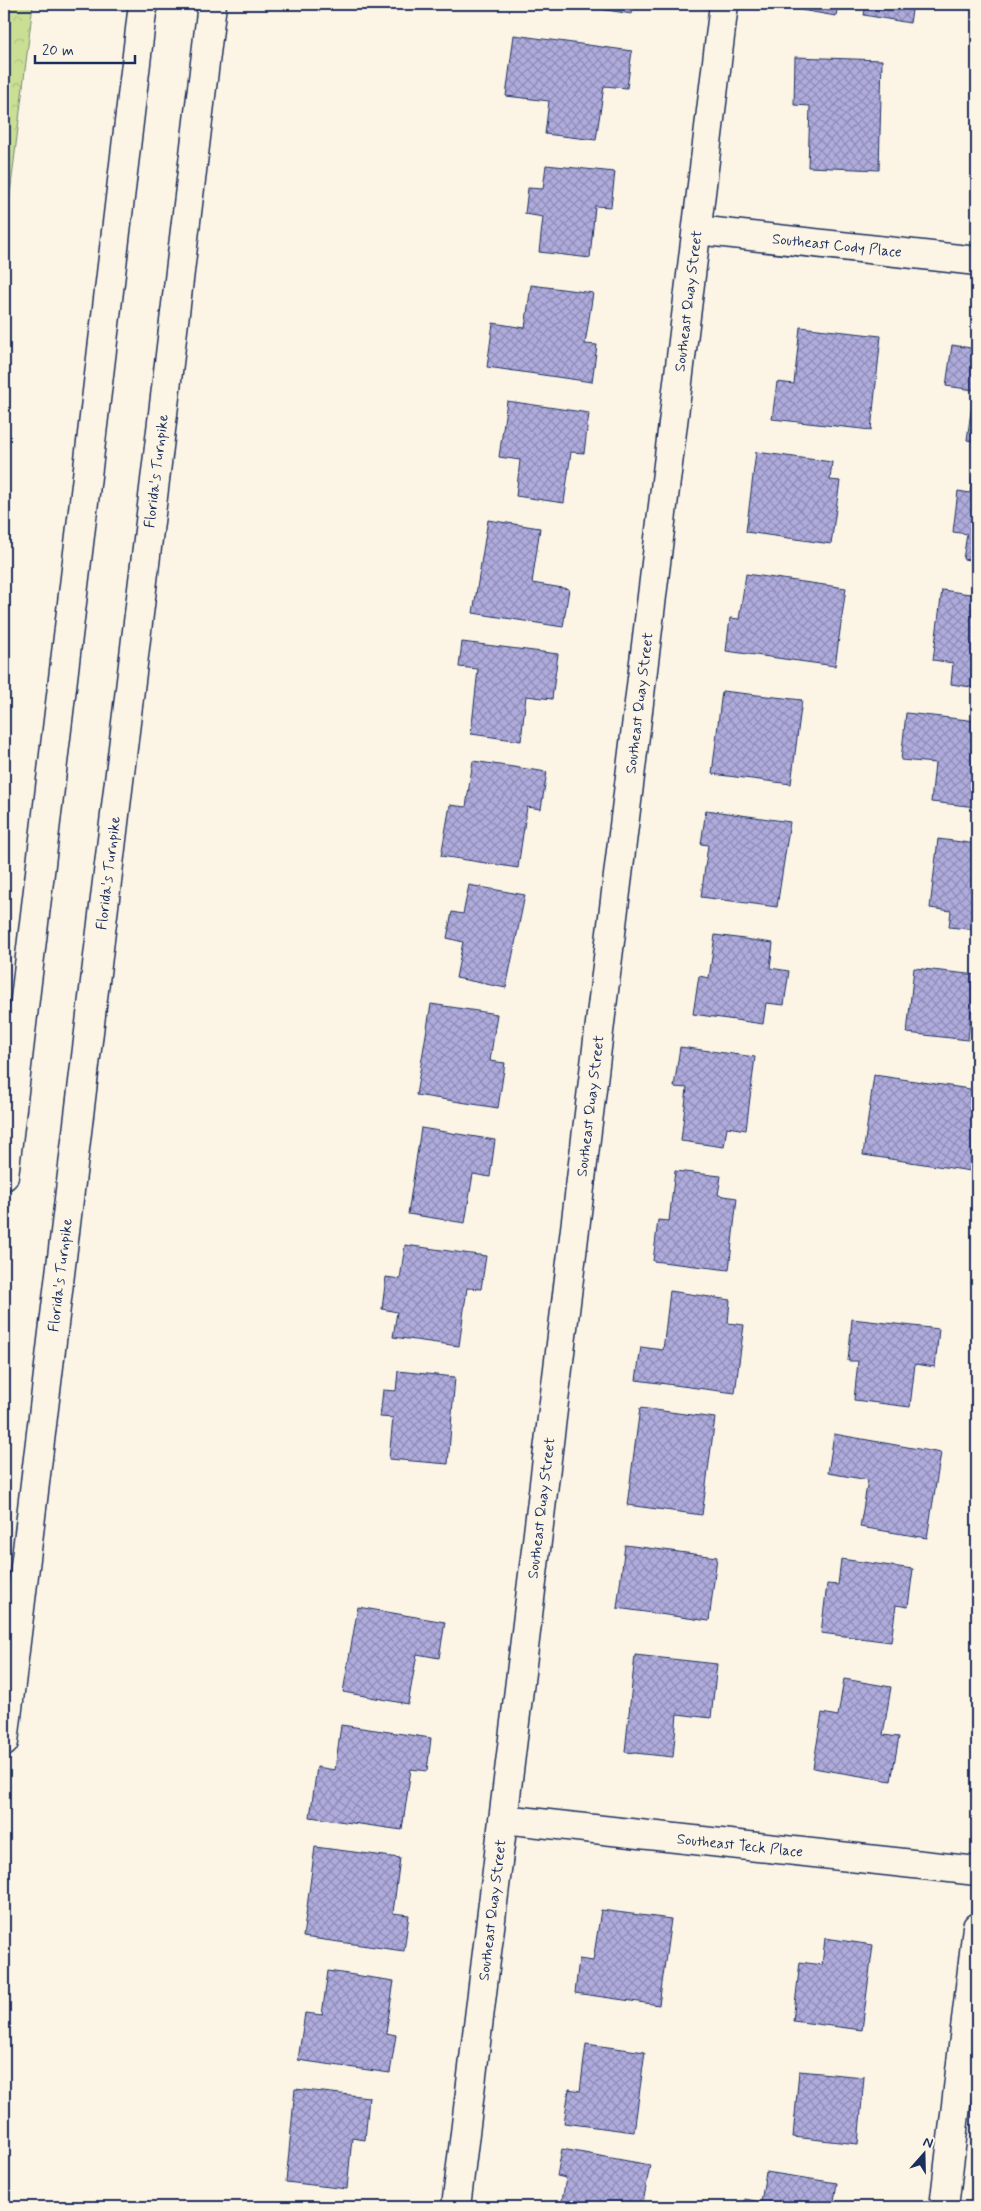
<svg xmlns="http://www.w3.org/2000/svg" width="981" height="2211" font-family="Mynerve,sans-serif">
<style>
.forest{fill:url(#forest-crowns);stroke:#728779}
.building{fill:url(#building-cross-hatch);stroke:#1b2f5e}
.lines{fill:none;stroke-linecap:round;stroke-linejoin:round}
.minor-casing{stroke:#1b2f5e;stroke-width:31}
.highway-casing{stroke:#1b2f5e;stroke-width:31}
.minor{stroke:#fcf5e5;stroke-width:28}
.highway{stroke:#fcf5e5;stroke-width:28}
.labels{text-anchor:middle;stroke-width:4.5;stroke-linejoin:round;paint-order:stroke}
.street-label{font-size:15px;fill:#1b2f5e;stroke:#fcf5e5}
</style>
<defs>
<pattern id="forest-crowns" width="20" height="18" patternUnits="userSpaceOnUse" patternTransform="scale(1.25)"><rect width="20" height="18" fill="#cadf94"/><path d="M2 6a3 3 0 1 1 6 0M12 15a3 3 0 1 1 6 0" fill="none" stroke="#adc082"/></pattern>
<pattern id="building-cross-hatch" width="8" height="8" patternUnits="userSpaceOnUse" patternTransform="scale(1.25)"><rect width="8" height="8" fill="#afabdc"/><path d="M0 0l8 8M0 8l8-8" fill="none" stroke="#8e8cb6"/></pattern>
</defs>
<rect width="100%" height="100%" fill="#fcf5e5"/>
<filter id="ink" filterUnits="userSpaceOnUse"><feTurbulence type="fractalNoise" baseFrequency=".02" numOctaves="2"/><feDisplacementMap in="SourceGraphic" scale="10" xChannelSelector="R" yChannelSelector="G"/><feConvolveMatrix kernelMatrix="1 2 1 2 8 2 1 2 1" color-interpolation-filters="sRGB"/></filter>
<g filter="url(#ink)">
<!-- forest -->
<path class="forest" d="M4,4H33L4,244Z"/>
<!-- building -->
<path class="building" d="M568,4H634L632,14Z
M802,4H838L836,16L801,10Z
M866,4H913L910,23L864,15Z
M514,35L632,51L627,88L604,86L596,140L545,134L549,101L506,96Z
M795,57L882,60L879,170L808,167L810,106L794,105Z
M546,165L615,172L611,207L595,206L590,258L539,252L543,217L525,214L528,188L543,189Z
M531,285L593,293L585,344L597,345L592,382L487,367L493,323L525,328Z
M800,327L881,336L871,430L772,419L777,382L794,384Z
M952,345L977,349V442L967,440L974,390L946,386Z
M507,401L589,413L584,453L571,452L564,503L516,496L520,460L499,457Z
M756,452L832,462L830,480L840,481L831,544L746,532Z
M973,472H977V561L963,559L967,534L953,532L958,491L970,493Z
M488,520L540,528L532,583L569,589L563,627L473,613Z
M746,574L846,588L835,666L726,651L730,618L739,619Z
M942,590L977,595V688L951,684L953,663L933,660Z
M462,642L558,654L552,699L526,696L521,741L471,734L478,669L459,667Z
M722,691L802,700L791,784L712,774Z
M906,713L977,721V807L931,802L935,763L901,760Z
M473,761L547,772L541,809L527,807L518,868L441,856L450,805L466,807Z
M706,810L790,822L777,907L701,897L708,845L701,844Z
M938,839L977,844V930L949,927L951,911L930,908Z
M469,885L525,895L506,988L456,978L463,942L447,938L452,912L463,914Z
M715,935L773,943L770,968L789,971L784,1005L766,1003L763,1024L693,1014L699,976L709,978Z
M914,968L977,975V1011L971,1010L968,1040L907,1033Z
M431,1004L497,1014L490,1061L505,1063L498,1108L416,1095Z
M680,1047L755,1057L746,1130L727,1127L724,1147L681,1141L687,1088L674,1087Z
M874,1075L977,1090V1131L971,1171L863,1155Z
M421,1128L495,1140L490,1177L473,1174L465,1223L408,1214Z
M675,1171L721,1176L718,1195L737,1198L729,1270L653,1261L658,1220L669,1221Z
M405,1245L486,1256L481,1289L467,1288L459,1346L393,1337L397,1312L382,1309L386,1277L400,1279Z
M670,1291L730,1300L728,1323L744,1325L735,1393L636,1380L641,1347L663,1350Z
M852,1319L939,1329L935,1367L915,1364L910,1407L854,1400L858,1361H848Z
M398,1371L455,1377L448,1464L389,1459L393,1418L380,1417L383,1390L396,1391Z
M640,1408L715,1418L702,1515L627,1505Z
M834,1434L941,1453L927,1538L860,1527L868,1480L828,1473Z
M625,1545L717,1557L709,1621L617,1608Z
M841,1559L913,1569L908,1607L896,1605L891,1642L821,1633L827,1584L838,1585Z
M358,1607L445,1622L439,1658L417,1654L408,1704L343,1692Z
M635,1655L717,1664L711,1718L677,1714L673,1757L625,1752Z
M844,1679L891,1687L883,1735L899,1737L891,1781L813,1768L822,1713L838,1716Z
M341,1725L431,1738L427,1771L411,1769L402,1830L310,1817L317,1767L335,1770Z
M315,1847L400,1858L393,1913L409,1915L404,1951L303,1937Z
M601,1910L671,1919L659,2005L575,1993L579,1959L593,1961Z
M825,1938L873,1945L862,2030L793,2021L800,1962L822,1965Z
M328,1971L394,1981L386,2033L396,2035L390,2073L298,2060L305,2013L322,2015Z
M586,2044L645,2052L634,2132L564,2123L569,2089L580,2091Z
M799,2071L864,2077L858,2144L793,2137Z
M295,2089L369,2097L365,2140L352,2138L347,2189L286,2182Z
M562,2149L650,2165L643,2203H646L645,2207H561L566,2178L557,2176Z
M766,2172L837,2183L833,2207H744L745,2199L761,2202Z"/>
<g class="lines">
<!-- minor casing -->
<g class="minor-casing">
<path id="minor" d="M697,230L977,261
M503,1819L977,1871
M456,2207L724,4
M944,2207L977,1927"/>
</g>
<!-- highway casing -->
<g class="highway-casing">
<path id="highway" d="M4,1176L143,4
M4,1742L212,4"/>
</g>
<!-- minor -->
<use href="#minor" class="minor"/>
<!-- highway -->
<use href="#highway" class="highway"/>
</g>
</g>
<g class="labels">
<!-- street labels -->
<g class="street-label">
<text transform="translate(837 245) rotate(6)" y="5">Southeast Cody Place</text>
<text transform="translate(688 301) rotate(-83)" y="5">Southeast Quay Street</text>
<text transform="translate(156 471) rotate(-83)" y="5">Florida's Turnpike</text>
<text transform="translate(639 703) rotate(-83)" y="5">Southeast Quay Street</text>
<text transform="translate(108 873) rotate(-83)" y="5">Florida's Turnpike</text>
<text transform="translate(590 1106) rotate(-83)" y="5">Southeast Quay Street</text>
<text transform="translate(60 1275) rotate(-83)" y="5">Florida's Turnpike</text>
<text transform="translate(541 1508) rotate(-83)" y="5">Southeast Quay Street</text>
<text transform="translate(740 1845) rotate(6)" y="5">Southeast Teck Place</text>
<text transform="translate(492 1910) rotate(-83)" y="5">Southeast Quay Street</text>
</g>
</g>
<!-- margin -->
<rect width="981" height="2211" fill="none" stroke="#fcf5e5" stroke-width="20"/>
<rect x="10" y="10" width="961" height="2191" fill="none" stroke="#1b2f5e" stroke-width="2" filter="url(#ink)"/>
<!-- north arrow -->
<g transform="translate(924 2154) rotate(20)" stroke="#fcf5e5" stroke-width="4" paint-order="stroke">
<path d="M0-4L9 19L0 12L-9 19Z" fill="#1b2f5e"/>
<text y="-8" font-size="14" font-weight="bold" text-anchor="middle" fill="#1b2f5e">N</text>
</g>
<!-- scale -->
<path d="M35 55v8h100v-8" fill="none" stroke="#1b2f5e" stroke-width="2.5"/>
<text x="42" y="55" font-size="15" fill="#1b2f5e" stroke="#fcf5e5" stroke-width="4" paint-order="stroke">20 m</text>
</svg>
